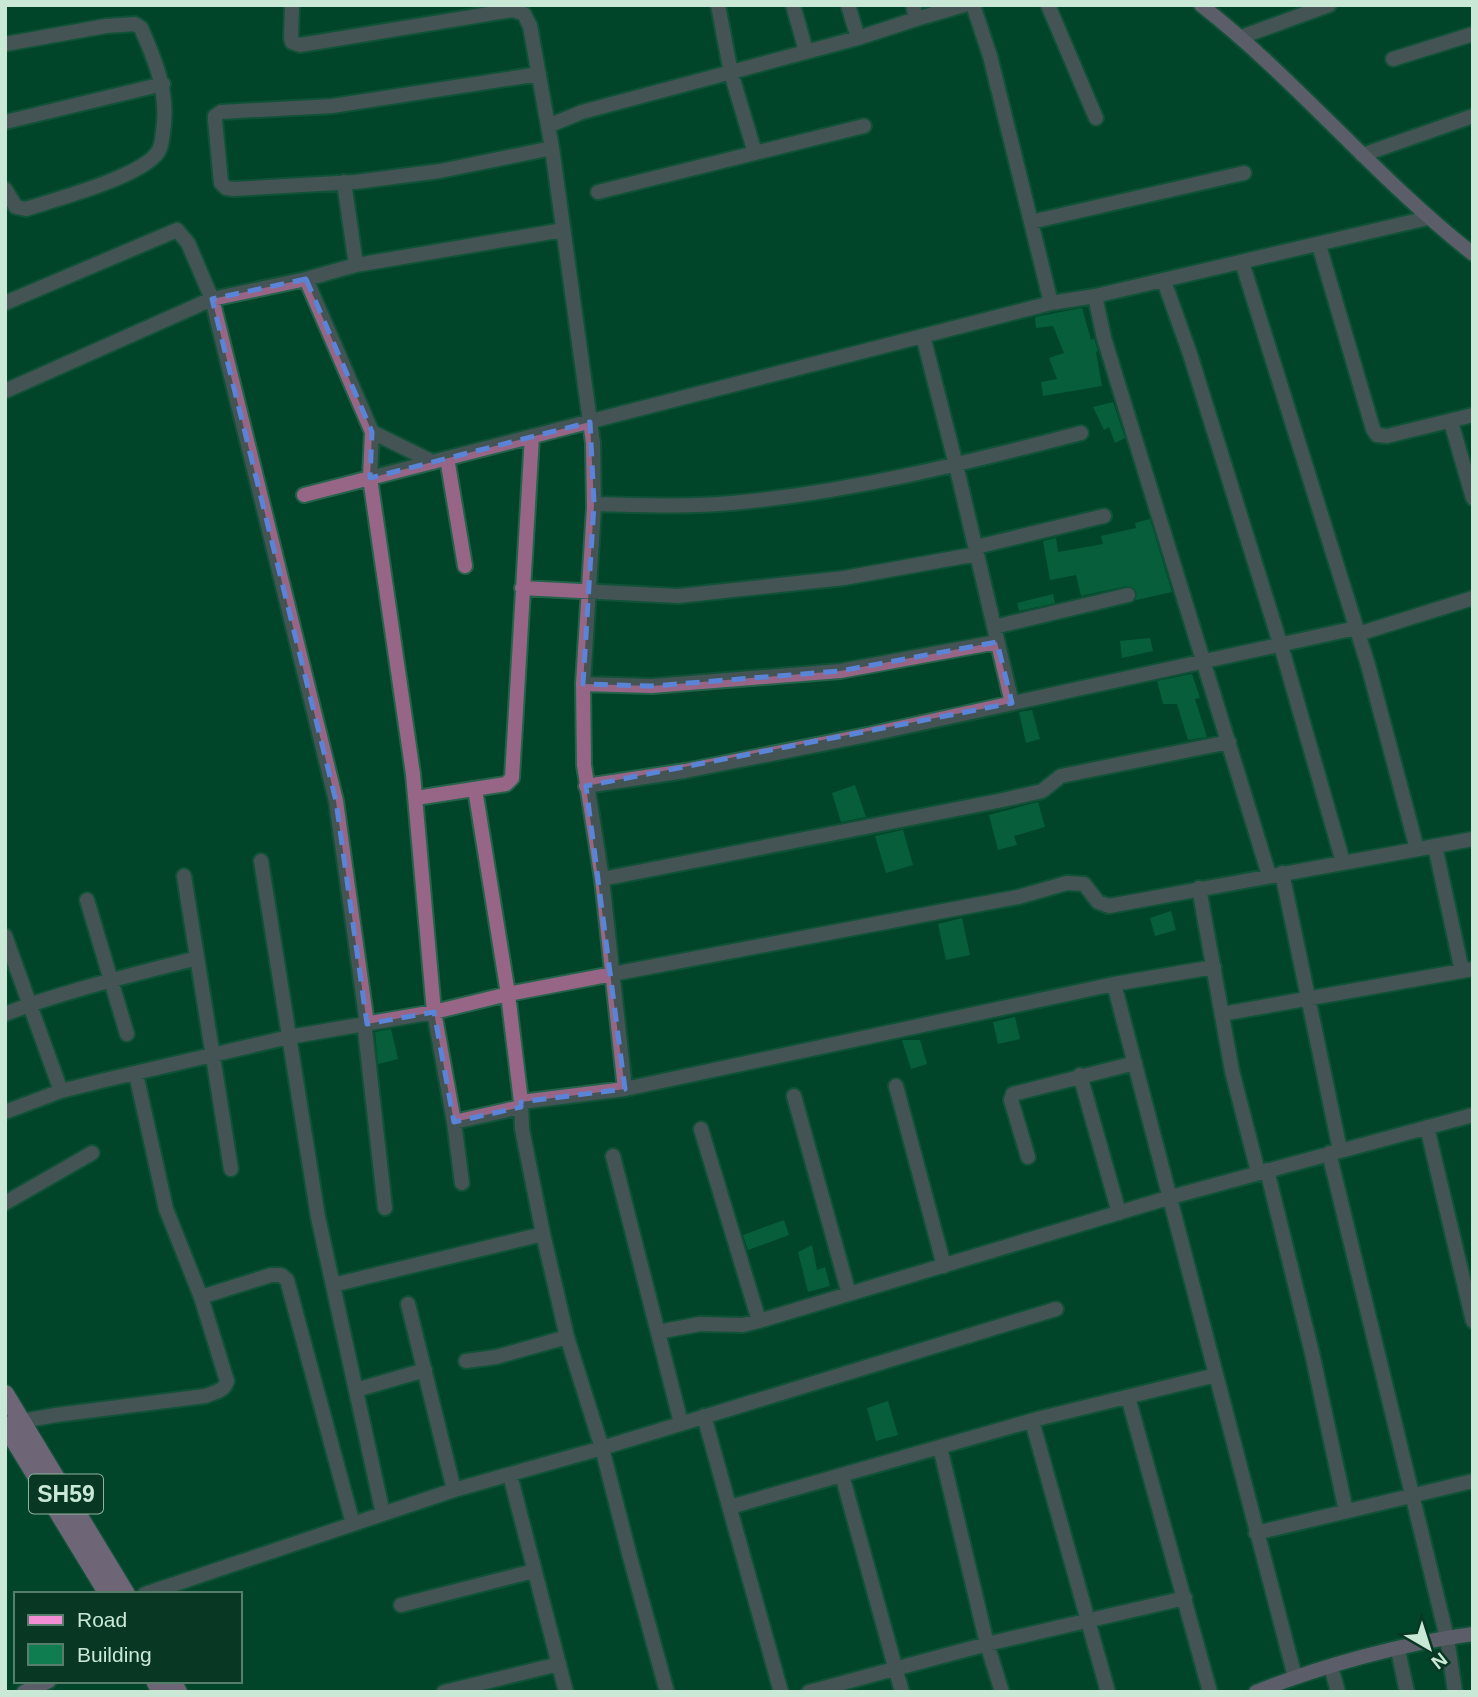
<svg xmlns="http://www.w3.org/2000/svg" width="1478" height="1697" font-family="Helvetica,sans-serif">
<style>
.building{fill:#107d51}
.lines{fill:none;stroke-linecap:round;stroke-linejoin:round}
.street-casing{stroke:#246249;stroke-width:18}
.secondary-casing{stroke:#246249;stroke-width:18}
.primary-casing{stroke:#246249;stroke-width:21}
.street{stroke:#976687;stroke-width:14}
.secondary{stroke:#cb7db3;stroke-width:14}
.primary{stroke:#f38ed4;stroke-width:18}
.marked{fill:none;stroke:#5a84d7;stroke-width:5;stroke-dasharray:14 9;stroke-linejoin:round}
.labels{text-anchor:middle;stroke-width:5;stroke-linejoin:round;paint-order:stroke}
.shield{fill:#083823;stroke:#90b3a0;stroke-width:2}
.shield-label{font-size:23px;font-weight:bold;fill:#cae8d6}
</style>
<rect width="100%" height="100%" fill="#00452a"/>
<!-- building -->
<path class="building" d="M1082,308L1091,340L1094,338L1098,351L1096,352L1102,386L1043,396L1041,382L1057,379L1049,358L1064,353L1053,326L1036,328L1035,317Z
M1113,402L1125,438L1115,443L1109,427L1104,430L1093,407Z
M1150,519L1172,592L1136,600L1135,589L1126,586L1081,596L1076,575L1050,580L1043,541L1056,538L1058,552L1103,544L1101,536L1136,528L1135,523Z
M1053,594L1055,603L1019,611L1017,603Z
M1150,638L1153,651L1122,658L1120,641Z
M1192,674L1200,698L1195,699L1207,737L1188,740L1177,704H1163L1157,681Z
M1032,710L1040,739L1026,743L1019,712Z
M855,785L866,817L841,822L832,793Z
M1038,802L1045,827L1014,836L1017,845L998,850L989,815Z
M903,830L913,865L886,873L875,836Z
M1171,911L1176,930L1155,936L1150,918Z
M962,918L970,955L946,960L938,924Z
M1015,1017L1020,1039L998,1044L993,1022Z
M391,1029L398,1059L378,1064L375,1032Z
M902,1040H920L927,1064L911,1069Z
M784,1220L789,1235L748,1250L743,1235Z
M812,1245L817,1270L825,1267L830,1286L808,1292L798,1252Z
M888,1401L898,1435L876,1441L867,1408Z"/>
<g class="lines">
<!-- street casing -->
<g class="street-casing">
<path id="street" d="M292,5L291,38L292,42L300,45L513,10L524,14L530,26L552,148L593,443L594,508L583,684L584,765L602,879L625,1089
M718,5L731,73L755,153
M793,5L806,51
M848,5L858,38
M973,5L990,56L1051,303
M1048,5L1096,118
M916,19L964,5
M1241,37L1329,5
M5,44L106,26L135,24L141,28C156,62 169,94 163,132C162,139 162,146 158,152C141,177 56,199 26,209L16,207L5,189
M1393,59L1473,34
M539,74L332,106L221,112L215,116V120L221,183L226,188L234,189L355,182L440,171L552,148
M5,122L163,84
M548,126L582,112L858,38L916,19L913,5
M1362,155L1473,116
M344,182L356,265
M598,192L864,126
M1031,222L1244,173
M1319,245L1373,429L1377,435L1387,436L1473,415
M1242,262L1368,665L1417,849
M306,279L372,432L433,462
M1164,281L1190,354L1284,656L1343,862
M1095,296L1104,338L1269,875
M5,303L177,230L188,243L212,299L336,801L367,1024L365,1030L385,1208
M923,336L956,465L1012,703
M5,391L212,299L306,279L356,265L563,230
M1451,422L1473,498
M447,458L465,566
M304,495L370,478L372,432
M594,504C640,505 687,507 732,503C851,492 966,463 1081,433
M976,547L1104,516
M522,588L678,596L844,578L977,554
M994,627L1128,595
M1358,634L1473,598
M583,684L652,686L840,671L997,642
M586,786L685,771L867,735L1356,628
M475,789L508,994L521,1102L522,1129L543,1234L567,1337L602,1448L630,1557L667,1692
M416,798L506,784L512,778L532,436
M1435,846L1462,971
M261,861L318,1217L383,1514
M1282,873L1340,1150
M184,876L231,1169
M602,879L1003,800L1042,791L1061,776L1229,742
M1199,888L1232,1071L1258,1172
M87,900L127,1034
M5,936L61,1091
M1114,984L1295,1677
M5,1014C67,990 133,975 197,958
M1222,1014L1473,969
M1080,1075L1119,1213
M896,1086L944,1266
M794,1096L849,1294
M521,1102L625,1089L1114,984L1214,967
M5,1112L61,1091L105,1080L289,1037L434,1012L508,994L959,908L1018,897L1067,883L1084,884L1098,902L1109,906L1473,839
M454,1122L521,1107
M1427,1127L1473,1321
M701,1129L759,1321
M1329,1153L1447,1638L1455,1692
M613,1156L681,1423
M1028,1157L1011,1100L1013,1094L1135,1063
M1267,1170L1312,1353L1346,1511
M462,1183L454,1122L434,1012L413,774L370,478L1051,303L1095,296L1428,218
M5,1203L92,1153
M333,1285L543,1234
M201,1297L271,1275H281L287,1280L353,1524
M408,1304L454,1490
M658,1332L700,1324L743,1325L759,1321L1171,1197L1473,1115
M466,1361L496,1357L567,1337
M356,1390L425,1370
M1128,1397L1210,1692
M704,1416L781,1692
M22,1421L56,1415L205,1396C214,1392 224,1392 227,1381L201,1297L166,1209L136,1074
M1032,1421L1108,1692
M940,1447L987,1644L1002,1692
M510,1475L566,1692
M842,1475L902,1692
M730,1507L1041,1418L1216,1375
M1256,1533L1473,1481
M145,1594L454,1490L602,1448L1056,1309
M401,1605L534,1571
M1398,1650L1407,1692
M1331,1667L1338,1692
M444,1692L559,1664
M809,1692L987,1644L1185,1598"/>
</g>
<!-- secondary casing -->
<g class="secondary-casing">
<path id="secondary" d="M1201,5C1298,81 1376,178 1473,254
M24,1692L49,1681
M1256,1692C1321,1666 1404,1643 1473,1634"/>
</g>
<!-- primary casing -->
<g class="primary-casing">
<path id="primary" d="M5,1394L126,1594
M5,1425L108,1594
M155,1681L161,1692
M172,1681L178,1692"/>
</g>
<!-- street -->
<use href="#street" class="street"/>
<!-- secondary -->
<use href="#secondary" class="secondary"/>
<!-- primary -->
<use href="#primary" class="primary"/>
</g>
<!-- marked area -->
<path d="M0 0H1478V1697H0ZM306,279L372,432L370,478L590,422L594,504L583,684L652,686L840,671L997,642L1012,703L586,786L625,1089L521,1102V1107L454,1122L434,1012L367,1024L336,801L212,299Z" fill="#00452a" fill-opacity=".55" fill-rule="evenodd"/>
<path class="marked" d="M306,279L372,432L370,478L590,422L594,504L583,684L652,686L840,671L997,642L1012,703L586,786L625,1089L521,1102V1107L454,1122L434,1012L367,1024L336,801L212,299Z"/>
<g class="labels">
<!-- shield labels -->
<rect class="shield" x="29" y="1474.5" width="74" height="39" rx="5"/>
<g class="shield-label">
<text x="66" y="1502">SH59</text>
</g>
</g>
<!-- border -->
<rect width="1478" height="1697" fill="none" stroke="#cae8d6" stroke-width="14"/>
<!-- legend -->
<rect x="14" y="1592" width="228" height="91" fill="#083823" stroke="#567e6b" stroke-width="2"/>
<rect x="28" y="1615" width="35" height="10" fill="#f38ed4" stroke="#567e6b" stroke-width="2"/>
<text x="77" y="1627" font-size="21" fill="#cae8d6">Road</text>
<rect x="28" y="1644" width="35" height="21" fill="#107d51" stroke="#567e6b" stroke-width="2"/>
<text x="77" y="1662" font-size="21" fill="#cae8d6">Building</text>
<!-- north arrow -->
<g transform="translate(1429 1648) rotate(141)" stroke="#083823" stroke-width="5" paint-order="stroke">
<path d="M0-5L12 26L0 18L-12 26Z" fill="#cae8d6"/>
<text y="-10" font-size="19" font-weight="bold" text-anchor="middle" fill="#cae8d6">N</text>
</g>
</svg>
